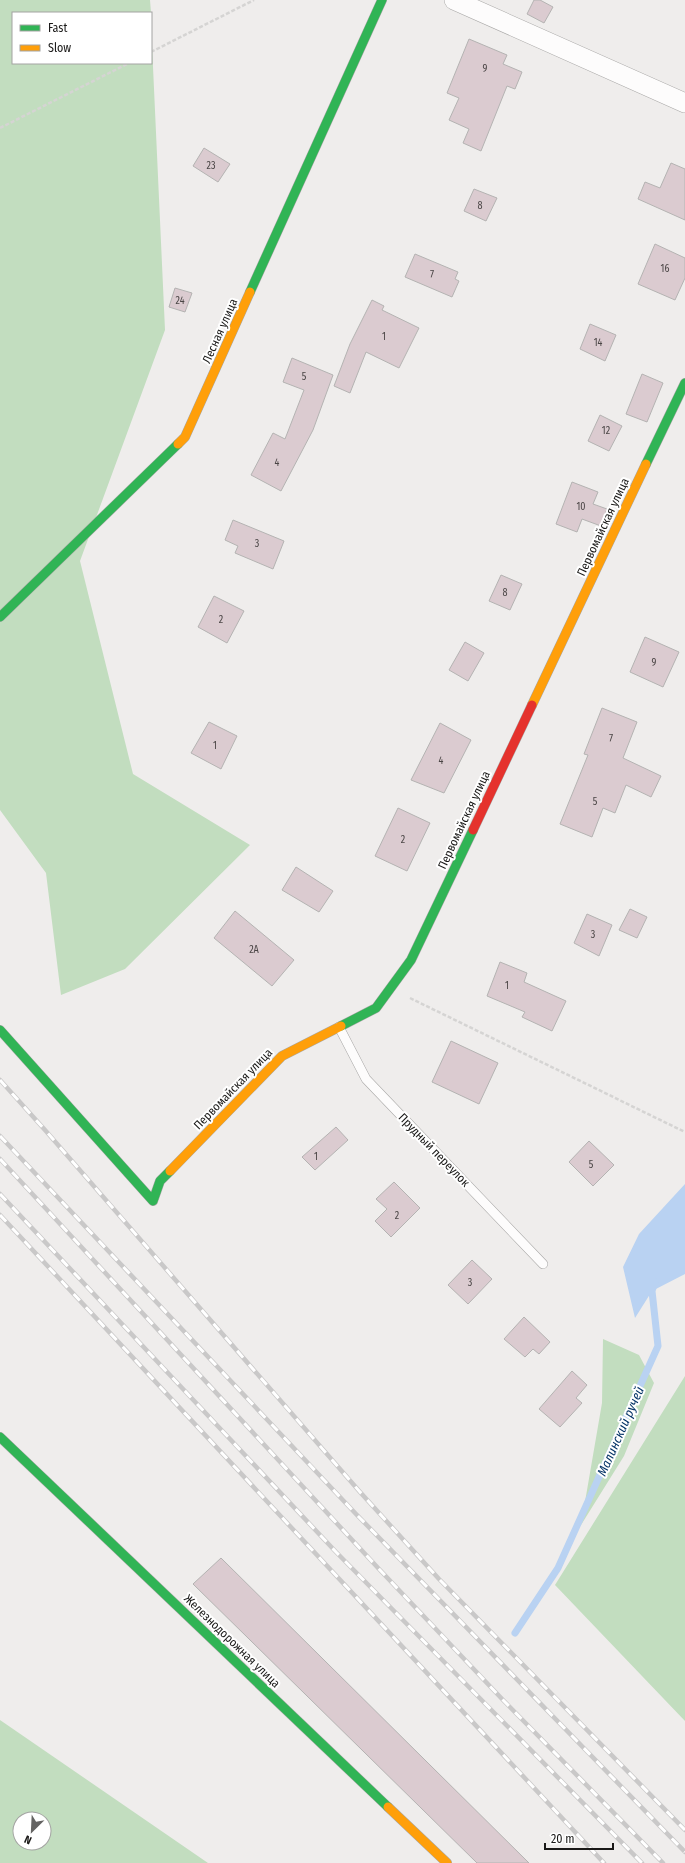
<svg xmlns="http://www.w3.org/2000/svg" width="685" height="1863" font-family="'Fira Sans Condensed',sans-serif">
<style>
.green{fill:#c2ddbf;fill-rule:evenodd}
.water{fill:#b9d2f2}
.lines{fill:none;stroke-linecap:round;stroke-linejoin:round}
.stream{stroke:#b9d2f2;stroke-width:7}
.building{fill:#dbcbd0;stroke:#b4b3b2}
.lane-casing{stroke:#a8a7a6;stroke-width:10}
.street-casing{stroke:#a8a7a6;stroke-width:20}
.fast-casing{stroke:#a8a7a6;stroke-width:10}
.slow-casing{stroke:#a8a7a6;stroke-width:10}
.jam-casing{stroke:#a8a7a6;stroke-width:10}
.path{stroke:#d5d4d3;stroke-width:2.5;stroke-dasharray:4 2;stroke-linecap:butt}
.lane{stroke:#fdfcfc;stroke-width:9}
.street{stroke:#fdfcfc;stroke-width:19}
.fast{stroke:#30b455;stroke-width:9}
.slow{stroke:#ff9f0a;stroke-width:9}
.jam{stroke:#e5322d;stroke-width:9}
.rail-casing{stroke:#c9c8c8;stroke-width:4.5}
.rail{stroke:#fff;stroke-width:3;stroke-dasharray:9;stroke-linecap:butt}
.labels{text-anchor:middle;stroke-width:4;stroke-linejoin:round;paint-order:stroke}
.number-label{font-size:10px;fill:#4a4545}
.street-label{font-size:12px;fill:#191817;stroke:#fff}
.water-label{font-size:13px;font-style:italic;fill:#043366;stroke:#fff}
</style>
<rect width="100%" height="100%" fill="#efedec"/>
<!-- green -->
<path class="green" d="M0,0H150L151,13H13V63H151V23L165,330L80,561L133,774L250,845L125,969L61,995L46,873L0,810Z
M603,1339L639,1355L654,1383L624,1456L581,1525L602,1403Z
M685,1376V1721L555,1585Z
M0,1720L208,1863H0ZM20,1819H44V1843H20Z"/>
<!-- water -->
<path class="water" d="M685,1184V1274L652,1291L635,1318L623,1267L639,1234Z"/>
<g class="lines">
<!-- stream -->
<path class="stream" d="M515,1633L558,1568L658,1346L652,1291L655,1282"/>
</g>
<!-- building -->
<path class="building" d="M534,0H540L553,7L544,23L527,14Z
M469,39L507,55L503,64L522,72L515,89L507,86L481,151L463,143L469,129L449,120L459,98L447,93Z
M204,148L230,164L218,182L193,166Z
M671,163L685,169V220L638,199L645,182L660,188Z
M474,189L497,198L486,221L464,211Z
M655,244L685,258V278L675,300L638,284Z
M415,254L458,272L455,279L459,281L452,297L405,277Z
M175,288L192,293L185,312L169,307Z
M372,300L384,306L382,310L419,328L399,368L366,352L350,393L334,386L350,344Z
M590,324L616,335L605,361L580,349Z
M292,358L333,375L313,430L281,491L251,475L273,433L285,439L304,390L283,382Z
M642,374L663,383L647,422L626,414Z
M600,415L622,426L609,451L588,441Z
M572,482L598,492L593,504L607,509L601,526L582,519L577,532L556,524Z
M233,520L284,541L273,569L235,553L238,546L225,540Z
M501,575L522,584L510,610L489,601Z
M214,596L244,611L227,643L198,627Z
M645,637L679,652L663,687L630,672Z
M465,642L484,653L468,681L449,670Z
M602,708L637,722L623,758L661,776L651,797L626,785L615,813L603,808L592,837L560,824L588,755L584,754Z
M209,722L237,736L221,769L191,753Z
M440,723L471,740L444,793L411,780Z
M398,808L430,823L407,871L375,856Z
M296,867L333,891L319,912L282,890Z
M630,909L647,917L637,938L619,930Z
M235,911L294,960L272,986L214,938Z
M587,914L612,925L599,956L574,943Z
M500,962L527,973L524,982L566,1001L552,1031L522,1017L525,1012L487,996Z
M451,1041L498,1063L479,1104L432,1082Z
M336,1127L348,1140L315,1170L302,1157Z
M589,1141L614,1165L593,1186L569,1162Z
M394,1182L420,1208L391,1237L375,1221L387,1209L376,1199Z
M472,1260L492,1279L468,1304L448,1285Z
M524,1317L550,1342L539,1354L533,1349L525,1357L504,1339Z
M572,1371L587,1385L576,1398L582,1403L560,1427L539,1409Z
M221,1558L529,1863H477L193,1584Z"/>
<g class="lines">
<!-- lane casing -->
<g class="lane-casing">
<path id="lane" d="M339,1027L366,1079L543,1264"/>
</g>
<!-- street casing -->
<g class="street-casing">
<path id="street" d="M454,0L685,103"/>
</g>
<!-- fast casing -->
<g class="fast-casing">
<path id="fast" d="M250,292L382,0
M646,464L685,383
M0,617L178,444
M341,1026L376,1008L411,960L473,830
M0,1030L153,1201L160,1181L170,1171
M0,1437L388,1807"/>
</g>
<!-- slow casing -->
<g class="slow-casing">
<path id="slow" d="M178,444L185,437L250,292
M532,705L646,464
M170,1171L282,1056L341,1026
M388,1807L447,1863"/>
</g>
<!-- jam casing -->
<g class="jam-casing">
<path id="jam" d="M473,830L532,705"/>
</g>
<!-- path -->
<path class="path" d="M151,52L254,0
M0,128L129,63
M410,998L685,1132"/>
<!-- lane -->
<use href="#lane" class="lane"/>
<!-- street -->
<use href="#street" class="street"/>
<!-- fast -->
<use href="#fast" class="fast"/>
<!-- slow -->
<use href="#slow" class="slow"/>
<!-- jam -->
<use href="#jam" class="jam"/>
<!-- rail casing -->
<g class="rail-casing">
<path id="rail" d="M0,1080L45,1130L360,1492L439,1579L685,1830
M0,1136L356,1514L685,1852
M0,1159L379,1569L503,1700L663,1863
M0,1194L336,1552L642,1863
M0,1215L604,1863"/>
</g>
<!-- rail -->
<use href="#rail" class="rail"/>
</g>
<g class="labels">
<!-- number labels -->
<g class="number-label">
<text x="485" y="72">9</text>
<text x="211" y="169">23</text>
<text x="480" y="209">8</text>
<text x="665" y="272">16</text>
<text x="432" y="278">7</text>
<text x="180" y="304">24</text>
<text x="384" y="340">1</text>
<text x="598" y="346">14</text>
<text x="304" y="380">5</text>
<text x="606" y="434">12</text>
<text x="277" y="466">4</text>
<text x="581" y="510">10</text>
<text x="257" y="547">3</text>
<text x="505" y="596">8</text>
<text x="221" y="623">2</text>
<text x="654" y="666">9</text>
<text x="611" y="742">7</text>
<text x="215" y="749">1</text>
<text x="441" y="764">4</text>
<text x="595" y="805">5</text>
<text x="403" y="843">2</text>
<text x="593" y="938">3</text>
<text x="254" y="953">2А</text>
<text x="507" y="989">1</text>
<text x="316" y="1160">1</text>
<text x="591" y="1168">5</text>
<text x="397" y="1219">2</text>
<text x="470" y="1286">3</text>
</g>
<!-- street labels -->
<g class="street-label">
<text transform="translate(220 331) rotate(-66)" y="4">Лесная улица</text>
<text transform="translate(603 527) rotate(-65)" y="4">Первомайская улица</text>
<text transform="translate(464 820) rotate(-65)" y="4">Первомайская улица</text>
<text transform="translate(233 1089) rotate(-46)" y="4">Первомайская улица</text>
<text transform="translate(434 1150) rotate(46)" y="4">Прудный переулок</text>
<text transform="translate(232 1641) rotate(44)" y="4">Железнодорожная улица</text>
</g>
<!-- water labels -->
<g class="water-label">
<text transform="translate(620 1431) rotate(-66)" y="5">Малинский ручей</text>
</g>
</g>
<!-- legend -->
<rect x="12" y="12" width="140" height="52" fill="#ffffff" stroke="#a3a3a2"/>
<rect x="20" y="25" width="20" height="6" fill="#30b455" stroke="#a3a3a2"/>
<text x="48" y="32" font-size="12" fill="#191817">Fast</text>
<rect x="20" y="45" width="20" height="6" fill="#ff9f0a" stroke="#a3a3a2"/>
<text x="48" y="52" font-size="12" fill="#191817">Slow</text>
<!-- north arrow -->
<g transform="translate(32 1831) rotate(204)"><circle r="19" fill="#ffffff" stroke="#a3a3a2"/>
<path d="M0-3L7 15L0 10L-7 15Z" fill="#646362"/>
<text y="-6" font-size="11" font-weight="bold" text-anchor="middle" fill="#191817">N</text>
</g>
<!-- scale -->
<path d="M545 1843v6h68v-6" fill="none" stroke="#191817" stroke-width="2"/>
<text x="551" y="1843" font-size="12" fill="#191817" stroke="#ffffff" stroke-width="3" paint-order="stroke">20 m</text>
</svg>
